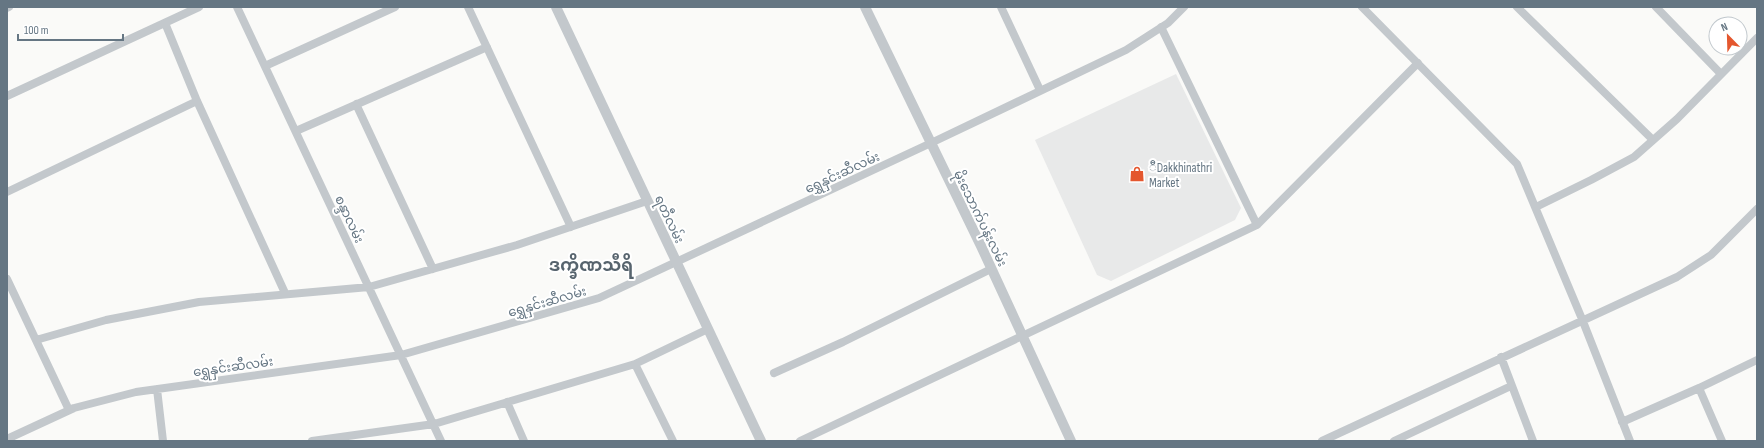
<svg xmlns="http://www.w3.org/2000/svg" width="1764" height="448" font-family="'Sofia Sans Condensed','Noto Sans Myanmar',sans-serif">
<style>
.built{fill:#e8e9e9}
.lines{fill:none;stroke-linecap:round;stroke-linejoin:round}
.minor{stroke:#c3c8cc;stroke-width:8}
.tertiary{stroke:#c3c8cc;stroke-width:10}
.labels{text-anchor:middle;stroke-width:4;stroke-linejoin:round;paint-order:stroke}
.poi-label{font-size:13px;fill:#657683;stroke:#fff;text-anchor:start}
.street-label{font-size:13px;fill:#657683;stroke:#fff}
.district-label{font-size:17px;font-weight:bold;fill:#57646e;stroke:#fff}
</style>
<rect width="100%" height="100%" fill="#fafaf8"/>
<!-- built -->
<path class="built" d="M1176,74L1241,208L1235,220L1111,281L1097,275L1035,140Z"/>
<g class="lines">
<!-- minor -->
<path class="minor" d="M237,7L441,441
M468,7L571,227
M1001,7L1040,90
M1362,7L1517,164L1582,319L1630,441
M1517,7L1653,140
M1656,7L1721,74
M7,8L9,7
M165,23L197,101L285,293
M265,66L395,7
M7,96L199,7
M356,104L433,269
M296,131L487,47
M7,192L197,101
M1536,207L1591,180L1634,157L1677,119L1757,38
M1257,225L1418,63
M7,279L69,410
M36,340L106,320L199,302L369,287L517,245L647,201
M1501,357L1533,441
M635,364L673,441
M774,373L843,342L991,269
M1699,388L1722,441
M157,389L163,441
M507,402L524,441
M1622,422L1699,388L1757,360
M7,439L74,408L136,392L401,355L599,298L931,143L1126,50L1168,23L1184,7
M312,441L434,424L635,364L708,329
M800,441L1257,225L1161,27
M1322,441L1677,277L1711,255L1757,209
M1394,441L1511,386"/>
<!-- tertiary -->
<path class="tertiary" d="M556,7L761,441
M865,7L981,246L1071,441"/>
</g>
<!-- icons -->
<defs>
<g id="shop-bare" transform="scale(1.2)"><path d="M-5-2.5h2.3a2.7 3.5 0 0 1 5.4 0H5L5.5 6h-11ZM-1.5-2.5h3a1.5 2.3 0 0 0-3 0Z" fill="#e4572e" stroke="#fff" stroke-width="2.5" paint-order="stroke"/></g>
</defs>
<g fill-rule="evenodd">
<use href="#shop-bare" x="1137" y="174"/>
</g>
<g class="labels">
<!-- poi labels -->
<g class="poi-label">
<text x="1149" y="172">ီDakkhinathri<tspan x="1149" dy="15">Market</tspan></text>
</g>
<!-- street labels -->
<g class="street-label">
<text transform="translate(842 172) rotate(-25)" y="5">ရွှေနှင်းဆီလမ်း</text>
<text transform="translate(981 218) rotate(64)" y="5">မိုးသောက်ပန်းလမ်း</text>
<text transform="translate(350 219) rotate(65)" y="5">စန္ဒာလမ်း</text>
<text transform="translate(670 219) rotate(65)" y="5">ရတီလမ်း</text>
<text transform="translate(547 301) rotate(-16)" y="5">ရွှေနှင်းဆီလမ်း</text>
<text transform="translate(233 366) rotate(-8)" y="5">ရွှေနှင်းဆီလမ်း</text>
</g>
<!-- district labels -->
<g class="district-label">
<text x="591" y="271">ဒက္ခိဏသီရိ</text>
</g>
</g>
<!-- border -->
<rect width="1764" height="448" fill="none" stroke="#657683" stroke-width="16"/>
<!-- north arrow -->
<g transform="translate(1728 36) rotate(337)"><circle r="19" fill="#ffffff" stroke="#c1c8cd"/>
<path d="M0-3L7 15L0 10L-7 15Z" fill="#e4572e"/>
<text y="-6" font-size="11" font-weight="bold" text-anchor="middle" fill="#657683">N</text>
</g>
<!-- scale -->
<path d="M18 34v6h105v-6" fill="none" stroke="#657683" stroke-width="2"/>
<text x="24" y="34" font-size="12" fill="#657683" stroke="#ffffff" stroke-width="3" paint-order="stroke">100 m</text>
</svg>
